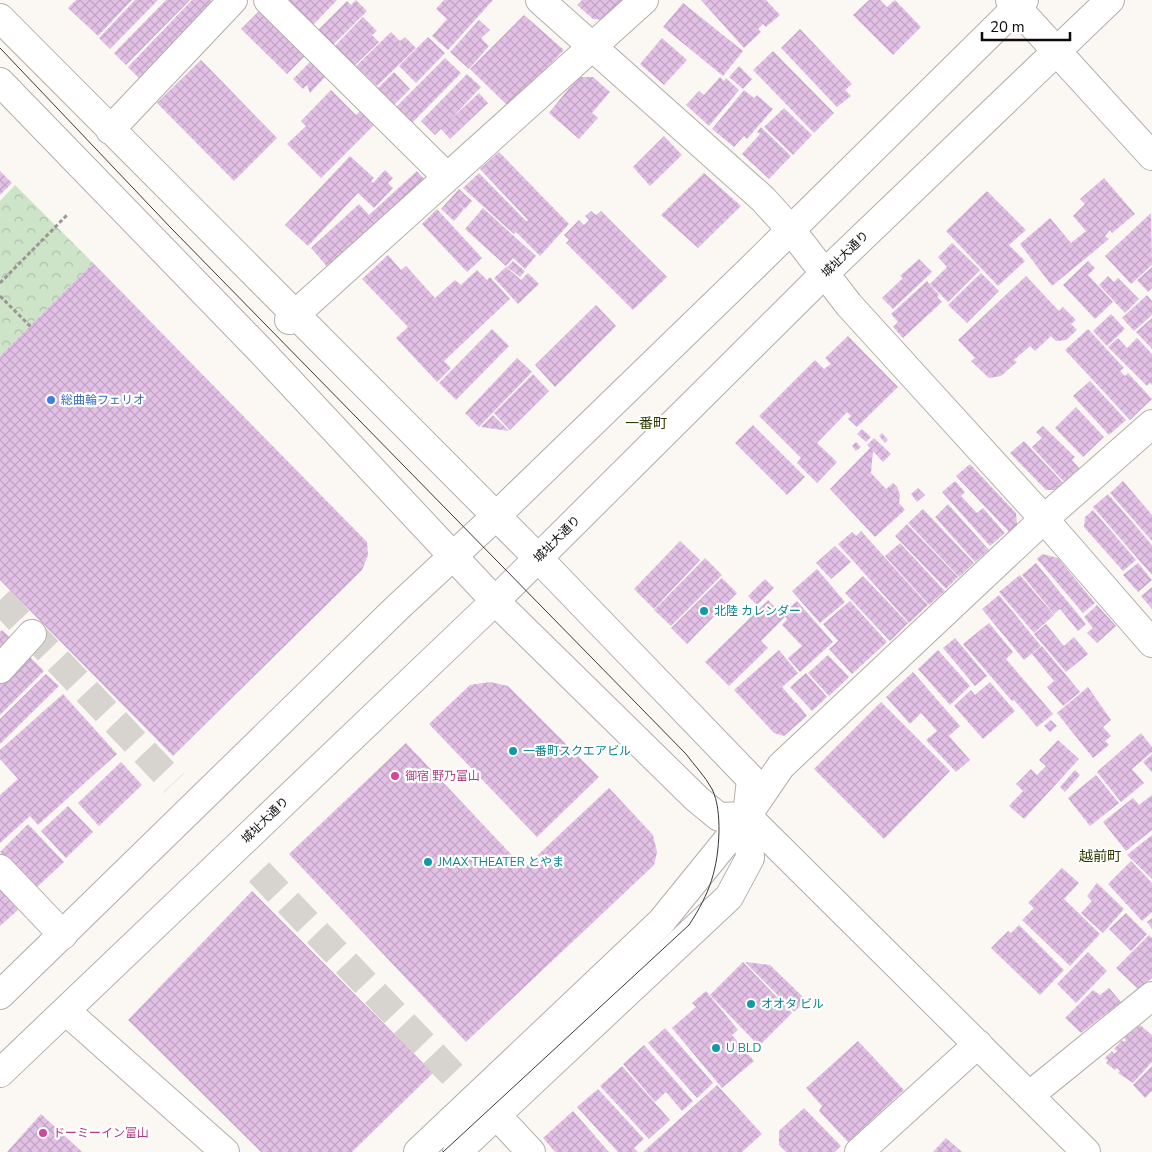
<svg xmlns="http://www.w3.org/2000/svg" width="1152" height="1152" font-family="'Nunito Sans','Noto Sans JP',sans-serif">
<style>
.park{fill:url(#park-crowns)}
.building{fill:url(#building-cross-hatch)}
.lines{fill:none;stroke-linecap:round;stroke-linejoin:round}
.minor-tunnel{stroke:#d7d4d0;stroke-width:28;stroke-dasharray:28 14;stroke-linecap:butt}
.minor-casing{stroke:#b3aeab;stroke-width:30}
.highway-casing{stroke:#b3aeab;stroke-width:30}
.path{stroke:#999693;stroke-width:3;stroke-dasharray:4 2.5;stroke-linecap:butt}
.minor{stroke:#fff;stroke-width:28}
.highway{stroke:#fff;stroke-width:28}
.tram{stroke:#3b3937;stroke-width:1}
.shop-dot{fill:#3f7fe0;stroke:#fff;stroke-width:2}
.culture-dot{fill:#0f9aa8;stroke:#fff;stroke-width:2}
.hotel-dot{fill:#d1479c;stroke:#fff;stroke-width:2}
.labels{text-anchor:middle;stroke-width:4.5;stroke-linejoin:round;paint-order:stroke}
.street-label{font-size:12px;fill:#0d0b0a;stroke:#fff}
.shop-label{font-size:12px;fill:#366cbe;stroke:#fff;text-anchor:start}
.culture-label{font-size:12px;fill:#0d838f;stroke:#fff;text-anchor:start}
.hotel-label{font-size:12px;fill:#b23c85;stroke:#fff;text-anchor:start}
.neighbourhood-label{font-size:14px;fill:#2d3a00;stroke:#fff}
</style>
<defs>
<pattern id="park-crowns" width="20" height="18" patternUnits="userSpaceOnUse" patternTransform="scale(1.25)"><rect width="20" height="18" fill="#cde4c9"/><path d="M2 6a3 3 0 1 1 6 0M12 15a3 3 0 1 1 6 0" fill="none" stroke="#afc2ab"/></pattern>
<pattern id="building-cross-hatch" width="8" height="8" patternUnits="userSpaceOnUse" patternTransform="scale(1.25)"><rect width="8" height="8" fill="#e3c1e6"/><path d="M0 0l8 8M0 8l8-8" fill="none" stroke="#c2a4c4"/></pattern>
</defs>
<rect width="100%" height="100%" fill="#fbf7f3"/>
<!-- park -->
<path class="park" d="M15,185L93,263L0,356V201Z"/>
<!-- building -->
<path class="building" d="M76,0H132L98,36L68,8Z
M135,0H158L110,49L99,38Z
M166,0H190L126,65L114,53Z
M192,0H210L212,2L140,79L128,67Z
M282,0H337L314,24L301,13L298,15Z
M356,0L367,11L331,47L316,32L347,1L351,5Z
M444,0H493L448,50L432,36L447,19L436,9Z
M582,0H625L603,20L593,19L577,5Z
M701,0H766L780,15L766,27L763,24L758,29L761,32L744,48Z
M869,0H880L887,7L895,0L921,27L893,55L853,15Z
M683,3L743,51L723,76L663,27Z
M259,11L305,56L287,74L241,29Z
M524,15L564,50L509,107L470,69Z
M363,17L377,31L372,35L379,42L352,68L332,49Z
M479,20L490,30L481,38L489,46L469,69L450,52Z
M800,29L852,84L845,90L851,96L837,107L781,48Z
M391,32L400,41L405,37L416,48L377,86L356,66Z
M428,37L445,53L416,83L399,66Z
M662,38L687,60L664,85L640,64Z
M773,51L834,113L814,133L753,70Z
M314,58L320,65L317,69L325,77L310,93L307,85L303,89L293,79Z
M445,58L461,73L410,125L394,109Z
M201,60L277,138L234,181L157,103Z
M739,66L752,79L743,89L729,77Z
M394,72L410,89L392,107L375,91Z
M467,74L481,87L449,121L479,93L488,103L450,139L441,129L435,135L421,121Z
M578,77H593L610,92L592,113L598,118L579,139L549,113Z
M720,77L724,81L726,78L739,90L709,126L686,105L699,91L704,95Z
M331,90L356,115L363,108L377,122L321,178L287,144L306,126L301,121Z
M744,90L754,98L757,95L773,109L747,139L744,136L734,147L712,129Z
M784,108L812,135L793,155L764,127Z
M761,127L791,156L769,179L742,154L760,134L757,132Z
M664,136L682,155L650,186L633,167Z
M499,152L569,224L540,256L516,232L514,234L463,188L479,173L526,221L528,220L480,169Z
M350,156L374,178L371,181L373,183L385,170L393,178L388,183L393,188L374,208L358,193L308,246L285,225Z
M0,171L12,183L0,195Z
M417,171L428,183L331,271L311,248L359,204L369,215Z
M704,173L741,206L698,248L661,215Z
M1104,178L1135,214L1112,233L1110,230L1105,236L1109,239L1052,286L1020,244L1050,218L1071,243L1086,231L1073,216L1085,204L1080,199Z
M459,189L472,201L465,209L458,203L464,209L454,221L441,209Z
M987,191L1026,230L1009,245L1025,261L998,286L946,231Z
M483,208L536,256L525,269L513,258L506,266L465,229Z
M437,209L482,258L467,272L422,224Z
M591,211L596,215L601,211L667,277L633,310L566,243L569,240L564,235L579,220L584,225L589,220L585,216Z
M1151,213L1152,265L1131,284L1105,256Z
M952,243L980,270L948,302L930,284L947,267L938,257Z
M388,255L401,270L406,266L435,298L455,280L461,285L477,270L487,280L490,277L510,299L444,361L451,368L437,382L396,338L408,327L362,279Z
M919,259L932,272L893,309L882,298L903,278L900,276Z
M513,261L525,271L520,277L507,267Z
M1088,261L1095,268L1088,275L1113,302L1095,319L1063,285Z
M93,263L367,542L368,555L362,570L173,756L0,580V356Z
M506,267L521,280L528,273L539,284L518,304L494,278Z
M1152,267V288L1148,292L1137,280Z
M981,273L999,291L967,323L948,305Z
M1026,276L1059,311L1063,307L1076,320L1071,324L1077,330L1066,340L1056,341L1051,336L1035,351L1030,346L1014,360L1017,362L1001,376L989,378L971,361L975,358L958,340Z
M1108,276L1114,282L1118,278L1139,299L1125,313L1099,285Z
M927,281L939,295L937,297L942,302L903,338L893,327L898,322L891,314Z
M1147,295L1152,301V315L1134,331L1122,318Z
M596,305L616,326L555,387L535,365Z
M1111,314L1125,329L1107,346L1093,331Z
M1152,318V349L1136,332Z
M492,329L509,346L456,400L439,383Z
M1088,329L1124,368L1120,371L1125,376L1128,373L1152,399L1130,420L1065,350Z
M848,336L898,387L857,427L848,419L851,416L847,412L817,443L837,462L817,483L797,463L801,458L759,416L815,360L824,369L831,364L825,358Z
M1118,338L1127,348L1137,338L1152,354V385L1150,383L1147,386L1108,347Z
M517,358L532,372L479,427L465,413Z
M533,374L549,391L510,430L494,413Z
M1090,381L1126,420L1109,435L1073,396Z
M1076,407L1104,437L1083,457L1055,428Z
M493,415L509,431L481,427Z
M753,425L805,477L787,495L735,443Z
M1043,426L1075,457L1072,460L1080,469L1065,483L1032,447L1042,438L1036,432Z
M862,429L871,437L866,442L857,434Z
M882,433L888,440L885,443L879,436Z
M874,438L891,454L883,462L873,451L871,473L886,489L893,483L897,487L900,495L899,503L905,510L875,537L830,489L870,448L867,445Z
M1024,441L1064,484L1056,490H1046L1010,453Z
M856,442L861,447L856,451L852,446Z
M970,464L1016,513L1017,525L1009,532L956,476Z
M955,481L965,492L961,496L977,513L983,508L1005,533L990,546L942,492Z
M1123,481L1152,515V541L1110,493Z
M918,488L925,495L917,502L911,494Z
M1108,494L1152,545V575L1093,507Z
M948,504L989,550L975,562L935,517Z
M923,509L974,563L959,577L908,523Z
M1093,510L1136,560L1123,571L1084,527L1085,517Z
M907,524L958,577L946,589L895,536Z
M861,531L928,605L909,623L838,544L852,532L856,536Z
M680,541L700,560L654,609L634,589Z
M900,543L945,591L929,605L885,556Z
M835,546L851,562L831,579L816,563Z
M1042,554L1058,558L1095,603L1083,613L1037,559Z
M705,558L722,575L671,626L654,610Z
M1036,563L1086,624L1078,631L1060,609L1054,614L1022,575Z
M1138,563L1152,580L1138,592L1123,575Z
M817,569L845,602L820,623L792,591Z
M1020,575L1054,615L1034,633L999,592Z
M863,576L908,623L890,641L845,593Z
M722,578L737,593L687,644L671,628Z
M765,579L774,588L757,605L748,596Z
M1152,587V609L1141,596Z
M999,595L1041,646L1024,660L982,609Z
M768,600L785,617L761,641L768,648L729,686L705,662Z
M797,601L833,642L800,672L788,658L802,646L782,625L787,619L783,613Z
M850,601L887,642L852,674L829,649L838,641L823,624Z
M1097,605L1116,626L1097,643L1087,633L1093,628L1084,617Z
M989,623L1013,652L1006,659L1053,714L1037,727L1014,700L1012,701L963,644Z
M1046,624L1064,646L1074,637L1088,654L1066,672L1034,634Z
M2,630L14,641L0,656V632Z
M955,638L987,676L975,686L943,648Z
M1042,646L1080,692L1063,706L1047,687L1054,681L1032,654Z
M779,650L798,673L782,687L795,702L789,707L796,702L807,716L784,736L774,733L734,690Z
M938,650L970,686L950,705L918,669Z
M26,653L44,671L0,715V679Z
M828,655L849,677L829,696L808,673Z
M913,672L960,726L949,736L970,760L956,772L926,740L937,731L921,713L910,724L886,697Z
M806,673L827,697L812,711L790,687Z
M46,674L59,686L0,744V719Z
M490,682L508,686L599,777L537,837L429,724L470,685Z
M990,682L1015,711L983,739L954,706L971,690L975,695Z
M1088,687L1111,720L1103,727L1111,736L1105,741L1109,745L1093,758L1057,713Z
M63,694L117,754L38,825L30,816L0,843V795L18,779L0,759V750Z
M881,702L950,771L884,839L814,769Z
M1051,720L1057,726L1050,732L1044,726Z
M1141,733L1152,747V752L1132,769L1144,783L1121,802L1097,772Z
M1058,740L1079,759L1024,819L1009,806L1023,791L1016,784L1031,769L1037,775L1046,766L1039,760Z
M406,743L524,868L609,788L653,835L657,852L654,865L466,1042L289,854Z
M1152,754V772L1143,762Z
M121,762L142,785L99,826L78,803Z
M1075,770L1080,775L1065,792L1060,787Z
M1096,775L1119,803L1090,826L1068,798Z
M1152,795V830L1126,851L1103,822L1133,798L1139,805Z
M68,806L93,832L66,858L41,831Z
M28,824L64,862L35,889L0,852Z
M1152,835V879L1127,855Z
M1131,861L1152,883V912L1142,921L1108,884Z
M1062,868L1079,883L1064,899L1100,934L1070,966L1022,920L1034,908L1028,903Z
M1097,883L1124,909L1103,933L1081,913L1092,901L1087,896Z
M0,889L18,910L0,926Z
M252,891L433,1073L352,1152H261L128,1020Z
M1126,913L1147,934L1131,951L1109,929Z
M1152,918V929L1147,922Z
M1019,925L1064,970L1040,995L991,948L1008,931L1011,933Z
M1149,935L1152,938V978L1138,989L1116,968Z
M1088,952L1107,971L1076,1003L1057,984Z
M743,962L792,1013L759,1046L710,995Z
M745,962L770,965L806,1000L794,1012Z
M1109,988L1121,1002L1081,1033L1065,1018L1093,990L1100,995Z
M706,991L738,1030L732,1035L754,1061L722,1088L672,1028L696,1007L692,1003Z
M1140,1025L1152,1035V1062L1133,1083L1118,1073L1120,1071L1117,1068L1115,1070L1106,1063L1108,1061L1105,1058L1112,1051L1114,1054L1117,1051L1114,1049L1122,1040L1124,1042L1126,1040L1124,1038Z
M665,1028L713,1083L697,1098L648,1043Z
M858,1041L904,1090L848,1142L819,1111L822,1106L806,1088Z
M644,1045L693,1101L682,1111L666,1092L655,1102L623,1064Z
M622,1066L670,1120L649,1139L600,1086Z
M1152,1066V1091L1145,1098L1133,1085Z
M717,1085L762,1134L742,1152H643Z
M598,1089L644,1139L634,1148L638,1152H618L577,1107Z
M804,1108L841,1146L835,1152H786L779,1145V1131Z
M573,1111L609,1152H555L543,1138Z
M41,1114L82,1152H7Z
M946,1138L962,1152H933Z"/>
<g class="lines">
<!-- minor-tunnel -->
<path class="minor-tunnel" d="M0,600L174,783
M259,872L454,1076"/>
<!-- minor casing -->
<g class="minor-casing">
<path id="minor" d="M268,0L447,177
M540,0L763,199L791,230L849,305L1044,519L1152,643
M1010,0L1152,156
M0,18L538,558L751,779L747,816L750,858L729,897L457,1152
M0,82L261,351L495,601L697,799L719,817L747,816L1086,1152
M110,130L233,0
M289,320L644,0
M0,669L32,634
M0,869L63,935
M66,1011L225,1152
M1030,1095L1152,996
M484,1102L531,1152
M418,1152L661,922L747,816L781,766L1044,519L1152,424
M859,1152L978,1044"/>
</g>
<!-- highway casing -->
<g class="highway-casing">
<path id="highway" d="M0,995L397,608L495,517L750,270L1024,0
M0,1073L495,601L824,274L1110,0"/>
</g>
<!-- path -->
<path class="path" d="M0,283L68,214
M0,296L31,327"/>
<!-- minor -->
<use href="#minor" class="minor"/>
<!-- highway -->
<use href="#highway" class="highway"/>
<!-- tram -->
<path class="tram" d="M0,48L171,228L686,754C694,765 705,776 712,789C718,801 719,817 719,831C718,869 710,893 689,925L443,1152"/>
</g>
<!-- markers -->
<circle class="shop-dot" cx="51" cy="400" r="5"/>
<g class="culture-dot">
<circle cx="704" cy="611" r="5"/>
<circle cx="513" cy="751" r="5"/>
<circle cx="428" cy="862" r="5"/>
<circle cx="751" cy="1004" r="5"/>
<circle cx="716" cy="1048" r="5"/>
</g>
<g class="hotel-dot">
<circle cx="395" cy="776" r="5"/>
<circle cx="43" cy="1133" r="5"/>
</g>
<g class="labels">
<!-- street labels -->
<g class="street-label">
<text transform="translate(845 254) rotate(-44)" y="4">城址大通り</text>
<text transform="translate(557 539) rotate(-45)" y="4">城址大通り</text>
<text transform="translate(265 820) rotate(-44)" y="4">城址大通り</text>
</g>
<!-- shop labels -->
<g class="shop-label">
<text x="61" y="404">総曲輪フェリオ</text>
</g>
<!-- culture labels -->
<g class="culture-label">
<text x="714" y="615">北陸 カレンダー</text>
<text x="523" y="755">一番町スクエアビル</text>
<text x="438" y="866">JMAX THEATER とやま</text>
<text x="761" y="1008">オオタ ビル</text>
<text x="726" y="1052">U BLD</text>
</g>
<!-- hotel labels -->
<g class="hotel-label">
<text x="405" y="780">御宿 野乃富山</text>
<text x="53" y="1137">ドーミーイン富山</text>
</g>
<!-- neighbourhood labels -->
<g class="neighbourhood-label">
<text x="646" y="428">一番町</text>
<text x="1100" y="861">越前町</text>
</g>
</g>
<!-- scale -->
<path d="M982 32v8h88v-8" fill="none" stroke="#0d0b0a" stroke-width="2.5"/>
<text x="990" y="32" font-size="15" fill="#0d0b0a" stroke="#ffffff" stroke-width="4" paint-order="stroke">20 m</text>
</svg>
